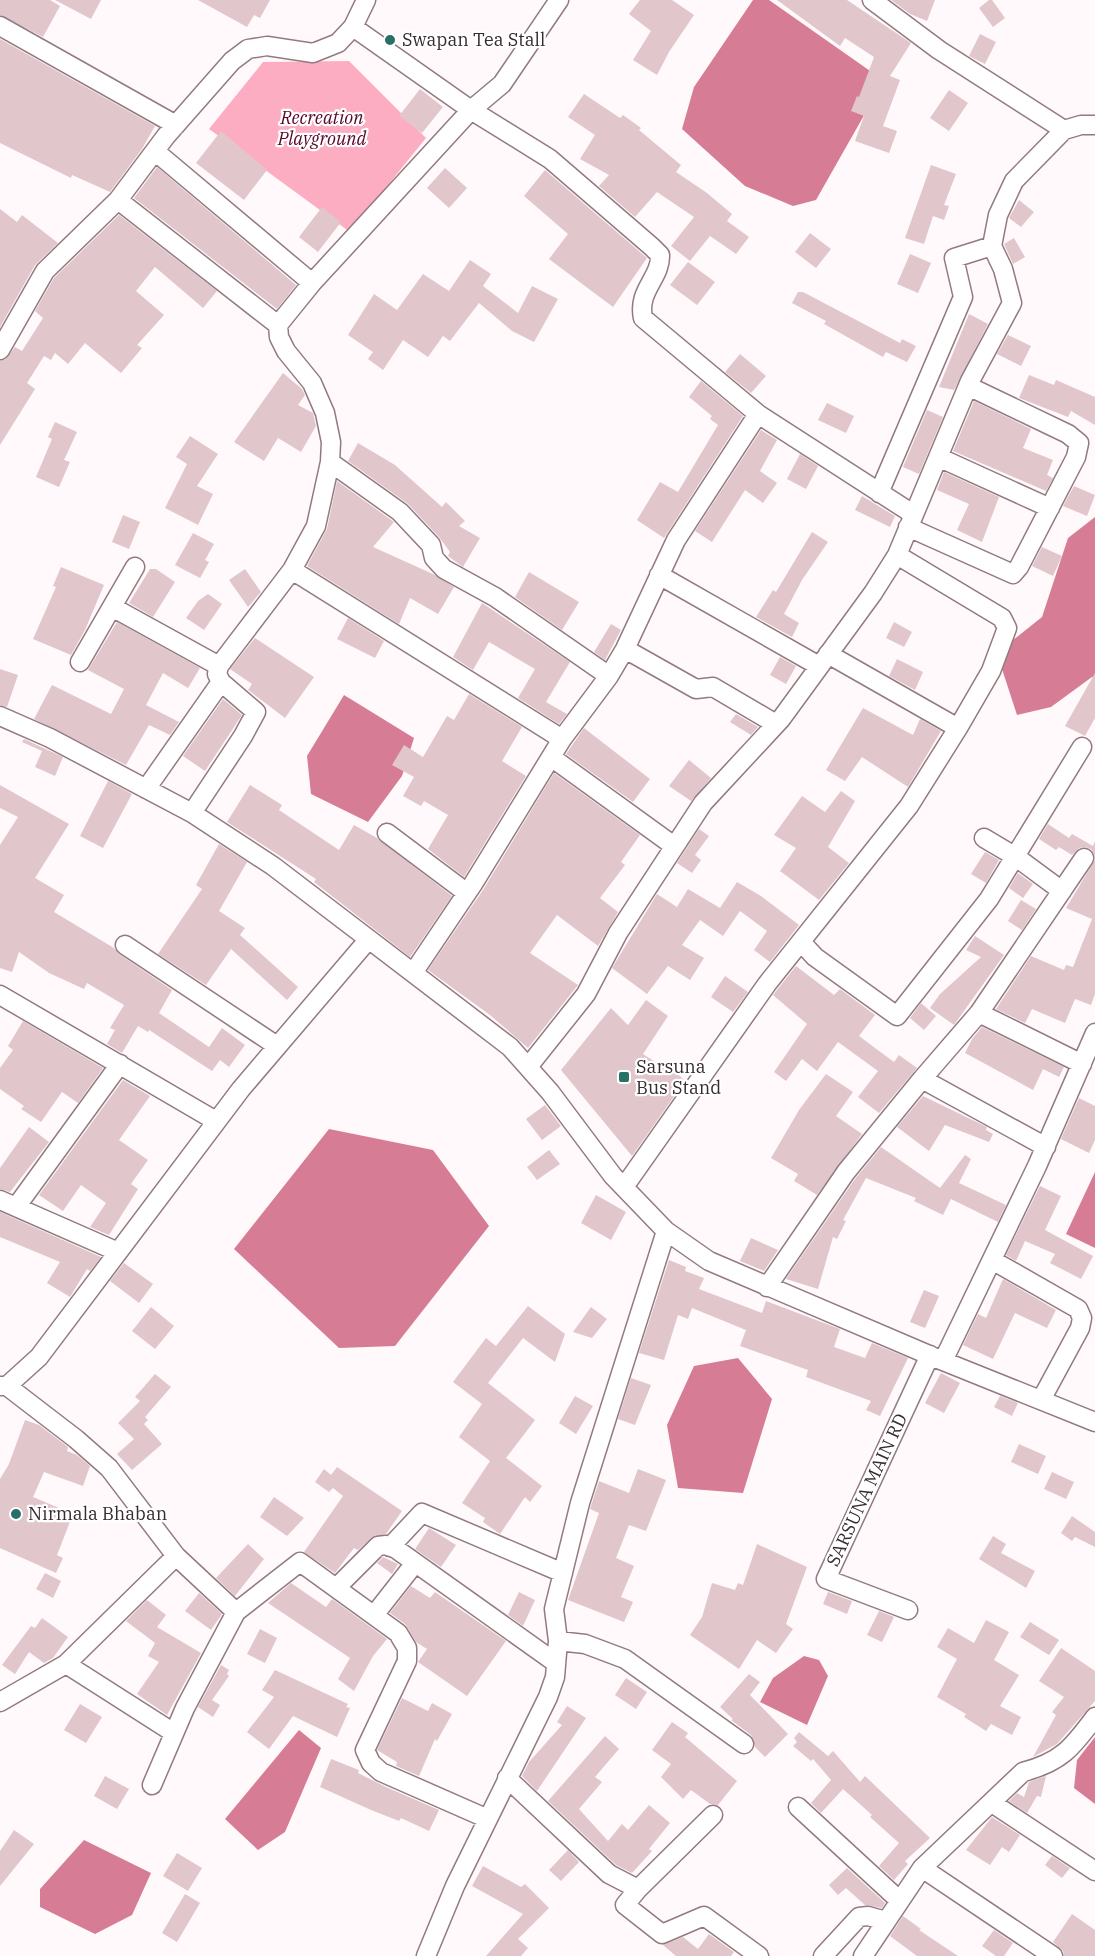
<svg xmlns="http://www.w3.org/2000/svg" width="1095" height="1956" font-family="'IBM Plex Serif',serif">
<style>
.green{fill:#fdadc1}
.water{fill:#d67d95}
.building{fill:#e1c6cc}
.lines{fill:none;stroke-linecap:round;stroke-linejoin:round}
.minor-casing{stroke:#927a80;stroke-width:21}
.minor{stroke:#fff;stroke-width:18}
.poi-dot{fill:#286f65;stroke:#fff;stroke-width:2}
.labels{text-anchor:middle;stroke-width:4.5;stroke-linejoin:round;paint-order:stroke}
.poi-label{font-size:18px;fill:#362c2e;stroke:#fff;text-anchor:start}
.park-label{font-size:18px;font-style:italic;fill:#590729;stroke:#fff}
.street-label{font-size:18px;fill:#362c2e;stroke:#fff}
</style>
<rect width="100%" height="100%" fill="#fff9fb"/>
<!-- green -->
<path class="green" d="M349,61L426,138L350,232L209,129L263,62Z"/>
<!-- water -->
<path class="water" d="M753,0H769L873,73L875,96L816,200L793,206L745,186L682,129L694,87Z
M1095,517V678L1092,677L1051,707L1017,715L1001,666L1008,644L1042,617L1068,538Z
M344,695L414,738L402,776L368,822L311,794L307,756Z
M329,1129L433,1150L489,1226L395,1346L339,1348L234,1249Z
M1095,1172V1248L1066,1234Z
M738,1358L772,1399L743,1493L678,1488L667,1425L694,1366Z
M804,1656L819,1660L828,1676L807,1725L760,1702L773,1678Z
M299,1730L321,1748L285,1832L258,1850L225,1819Z
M1095,1737V1804L1074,1788L1077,1760Z
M84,1840L151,1873L132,1915L95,1934L40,1907V1889Z"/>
<!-- building -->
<path class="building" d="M0,0H50L60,6L43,37L0,15Z
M55,0H101L91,19Z
M198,0H270L260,18L254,15L247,27Z
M640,0H672L694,15L669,52L657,75L633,60L651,31L629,14Z
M777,0H847L911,43L890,76L900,80L883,126L897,131L889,153L855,141L864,116L851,111L857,96L859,97L874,57L845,38L840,46Z
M891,0H935L927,21L910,14Z
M989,0H992L1005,18L993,27L979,8Z
M980,34L996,42L985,64L969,56Z
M0,39L155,126L142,149L110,192L72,175L71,178L0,143Z
M420,89L443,107L422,133L399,116Z
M949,90L968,103L949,131L930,118Z
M584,94L620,118L623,115L641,128L639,130L681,165L676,172L707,193L732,214L727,221L749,237L736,254L710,236L690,261L671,246L694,217L657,192L635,217L599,186L609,175L580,159L595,135L568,117Z
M221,131L267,170L244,200L196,163Z
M931,165L956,174L944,205L949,206L944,220L933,216L924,244L905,238Z
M157,167L296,285L277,309L134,198Z
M445,168L467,188L449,208L427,188Z
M545,170L647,258L613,307L549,259L568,234L524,196Z
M1019,200L1034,212L1021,227L1009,218Z
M322,207L341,222L318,252L299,237Z
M0,209L17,222L22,215L58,243L35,265L0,327Z
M119,215L217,291L203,308L155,267L136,291L164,315L137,345L142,348L121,373L85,343L68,364L55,353L51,360L44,356L27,383L35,389L0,445V361L6,359L15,347L22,351L43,318L35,311L54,278Z
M810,233L831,249L816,268L795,252Z
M1014,238L1025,257L1013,264L1004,244Z
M910,254L931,263L918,293L897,284Z
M470,260L491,274L483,286L518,313L532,286L558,299L534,342L512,331L479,303L450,341L443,336L428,357L403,340L383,370L368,359L373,352L348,335L374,294L397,310L423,274L449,291Z
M688,262L715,282L697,305L670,285Z
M798,292H803L900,343L902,339L916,346L907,362L886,352L883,357L824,324L826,321L792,303Z
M969,314L988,324L954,390L939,387Z
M1008,335L1031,346L1021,366L997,354Z
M740,354L766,376L751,393L725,372Z
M283,373L302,389L305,395L298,405L313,413L316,426L301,452L278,438L264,461L234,442Z
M1029,375L1054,385L1056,380L1095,397V425L1071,411L1068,417L1019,398Z
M701,381L743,416L664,538L637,520L660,482L678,492L718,425L710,419L712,416L689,397Z
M974,401L1031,429L1023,448L1053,460L1047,475L1053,478L1046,491L953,451Z
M827,403L854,416L846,433L818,420Z
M927,410L943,417L919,474L903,467Z
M55,422L77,432L64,460L70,462L59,487L36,477L52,439L48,437Z
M761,430L777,440L760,471L777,483L763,503L745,490L712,542L695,531Z
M190,436L218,454L197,486L213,494L198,525L165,508L187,464L176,457Z
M358,443L395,465L442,507L446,502L465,521L459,526L480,538L463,567L448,556L450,552L439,537L408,504L348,461Z
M800,454L818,466L806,489L787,479Z
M944,472L999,497L982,542L957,530L969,504L937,490Z
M337,481L394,522L373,547L433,574L454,587L438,614L410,598L399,624L307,566L327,529Z
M1074,486L1095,495L1087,516L1063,506Z
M862,496L895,516L890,527L855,510Z
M123,515L140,522L129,549L112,542Z
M812,532L828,542L802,580L784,614L799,623L792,637L756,617L773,590L776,592Z
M193,533L214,544L205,560L209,562L200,578L175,565Z
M1042,547L1062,556L1053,576L1032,566Z
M61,567L104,585L85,630L71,655L33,639L56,587L53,586Z
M150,569H156L175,582L153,617L129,603Z
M245,569L261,592L248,607L229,580Z
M529,572L579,602L562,630L515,597Z
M208,594L222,604L204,630L186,618L198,601Z
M482,603L570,662L546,702L567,714L559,724L518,698L535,669L489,642L473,670L453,657Z
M348,618L384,641L375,658L337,639Z
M117,622L200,668L188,688L163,673L146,705L179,722L170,735L149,725L126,765L34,719L52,685L111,714L124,689L88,670Z
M894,622L912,632L904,647L886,638Z
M611,624L621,630L605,660L594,652Z
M255,638L314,677L285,718L248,690L252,684L230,669Z
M780,657L796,666L786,684L770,675Z
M897,659L923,672L915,690L889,676Z
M0,669L18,675L7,707L0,705Z
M1095,673V718L1085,736L1065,726Z
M469,694L522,727L502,761L526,776L464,877L428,849L448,815L424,801L421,806L403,796L414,777L392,765L404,745L423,757L447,716L454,720Z
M223,699L242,715L205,771L183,756Z
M863,708L913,735L920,719L941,731L908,787L862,757L845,781L826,770Z
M736,714L758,727L751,735L730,722Z
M584,728L650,779L633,802L566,754Z
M24,739L63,757L55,776L35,767L42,751L22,742Z
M689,760L711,778L691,801L669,786Z
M554,773L640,835L621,862L625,865L600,898L618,912L598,946L557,915L530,953L578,985L528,1048L490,1015L428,970L483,890Z
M108,781L132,794L103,848L80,836Z
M0,785L69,824L35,878L64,895L54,912L114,948L119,954L172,990L159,1013L209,1047L222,1028L245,1045L229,1067L220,1060L212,1071L149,1030L148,1032L138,1026L122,1053L107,1044L115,1030L110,1028L124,1005L87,983L84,989L49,973L19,952L12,972L0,968V845L18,817L0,808Z
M250,785L282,805L279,810L339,850L354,825L377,838L452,896L410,957L314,882L316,879L227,822Z
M841,791L855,801L828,847L849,863L819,900L780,871L796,848L774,835L802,796L825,812Z
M1048,824L1069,838L1072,834L1093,846L1095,841V857L1091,849L1085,847L1079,848L1072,855L1059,847L1056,850L1039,839Z
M699,829L709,836L695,855L701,860L692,873L677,863Z
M219,844L247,862L219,911L245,928L240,935L298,987L287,1000L231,949L206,985L158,954L202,889L196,885Z
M985,852L999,860L986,883L971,874Z
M1095,860V994L1091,1005L1075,999L1065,1023L1032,1009L1025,1023L996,1009L1031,956L1064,970L1066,965L1073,967L1092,919L1066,908Z
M1018,873L1033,884L1023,898L1009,888Z
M737,882L761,896L799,925L770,962L754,950L767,931L740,911L723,936L700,920L682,945L704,958L690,980L668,966L647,994L612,968L657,894L677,907L688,889L720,908Z
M1021,900L1036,909L1022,930L1008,921Z
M975,936L1004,955L954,1025L930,1008L940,994L981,957L966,950Z
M796,966L834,995L840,989L875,1015L859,1036L894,1062L899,1055L917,1068L879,1113L858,1097L878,1071L838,1042L817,1071L802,1059L786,1081L774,1072L807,1024L773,995Z
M725,976L748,992L733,1012L711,997Z
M646,1000L668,1016L643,1054L663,1067L666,1062L685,1081L632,1156L561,1070L611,1008L628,1025Z
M921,1003L936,1016L924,1030L910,1018Z
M23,1021L103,1068L78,1103L62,1092L41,1122L21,1109L24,1106L0,1089V1068L13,1050L8,1046Z
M982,1027L1064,1067L1059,1077L1043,1069L1033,1090L965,1053L972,1039Z
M826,1074L853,1092L836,1116L862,1134L817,1195L794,1181L798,1174L771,1158L799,1110Z
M123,1080L150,1096L119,1140L148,1160L131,1184L138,1189L109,1235L90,1227L106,1203L81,1185L63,1211L39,1195Z
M923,1096L987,1127L986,1130L993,1134L989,1142L945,1125L929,1151L897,1127Z
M1079,1098L1095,1106V1140L1089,1153L1061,1139Z
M545,1105L561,1126L542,1140L526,1119Z
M29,1127L49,1142L10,1192L0,1189V1168Z
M881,1147L940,1188L965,1155L971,1159L959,1183L1006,1205L998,1222L951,1199L943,1215L914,1201L916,1198L866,1178L843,1220L846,1221L837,1239L833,1237L818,1289L786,1279L855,1179Z
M549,1150L560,1164L537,1180L527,1167Z
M1040,1186L1061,1196L1045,1230L1093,1256L1081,1279L1050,1263L1055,1254L1025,1241L1016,1261L1006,1255Z
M596,1195L626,1212L611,1240L581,1223Z
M0,1212L101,1257L90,1271L87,1269L70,1297L47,1283L60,1262L0,1237Z
M751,1238L778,1250L764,1271L740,1261Z
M669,1260L686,1267L685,1271L704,1278L699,1289L762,1313L766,1301L840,1329L834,1347L865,1358L872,1343L908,1358L880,1416L866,1410L871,1401L806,1377L808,1370L740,1346L746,1330L692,1308L688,1319L678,1315L664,1360L639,1353Z
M124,1263L153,1284L139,1303L110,1281Z
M1003,1279L1056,1310L1047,1328L1015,1313L993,1359L963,1345L978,1314L986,1318Z
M924,1290L939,1296L925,1328L910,1322Z
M528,1306L565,1334L555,1362L523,1338L488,1383L535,1420L506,1458L542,1486L530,1502L525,1497L500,1534L483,1522L485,1518L462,1503L490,1461L459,1437L482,1404L453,1382L486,1338L496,1346Z
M151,1307L174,1326L155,1349L132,1331Z
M591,1307L607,1319L592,1338L573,1332Z
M941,1373L960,1383L944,1413L925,1403Z
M155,1374L171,1387L145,1417L148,1420L144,1424L162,1444L132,1470L117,1454L134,1439L118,1423L140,1401L135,1397Z
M631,1378L651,1385L635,1425L618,1419Z
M575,1396L593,1406L576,1434L559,1423Z
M1000,1396L1018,1403L1012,1416L994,1407Z
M25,1420L39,1425L68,1447L67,1451L77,1455L90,1466L83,1486L44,1472L33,1497L73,1514L57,1555L63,1558L56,1573L0,1548V1479L9,1464Z
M1019,1444L1046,1456L1038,1474L1011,1462Z
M337,1467L402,1511L386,1534L371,1538L358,1550L354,1548L335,1573L304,1552L343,1496L333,1488L329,1492L315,1482L324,1469L331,1475Z
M638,1469L666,1480L646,1531L629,1525L616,1558L634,1566L621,1597L633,1602L624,1622L568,1600L599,1513L590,1509L599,1481L629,1493Z
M1052,1472L1074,1482L1066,1499L1044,1489Z
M274,1497L304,1518L287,1536L260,1517Z
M1072,1516L1095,1532V1547L1075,1537L1072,1541L1061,1533Z
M429,1528L456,1545L441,1567L415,1549Z
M993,1536L1006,1544L1001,1553L1035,1571L1026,1588L979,1559Z
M248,1544L264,1559L235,1596L216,1578Z
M757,1544L807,1567L786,1624L793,1629L776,1653L757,1640L739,1669L690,1635L702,1617L712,1583L735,1590L738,1583L743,1585Z
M383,1557L398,1564L392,1574L377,1563Z
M45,1573L61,1581L53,1598L36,1589Z
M291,1583L326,1607L332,1599L387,1639L373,1656L354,1691L338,1679L350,1658L268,1603Z
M411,1586L430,1598L435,1592L506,1641L467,1696L418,1662L427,1649L416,1642L405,1624L390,1613Z
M519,1592L535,1600L523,1626L508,1615Z
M828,1592L852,1601L847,1614L823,1604Z
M199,1593L222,1614L211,1630L185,1611Z
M147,1600L166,1615L157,1627L201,1653L167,1715L137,1694L159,1662L148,1656L155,1643L126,1621Z
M879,1611L894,1617L882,1642L867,1635Z
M42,1618L68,1637L53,1658L44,1663L29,1652L15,1674L2,1665L31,1626L35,1628Z
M986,1620L1009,1632L994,1660L1019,1675L1000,1706L1021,1717L1012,1735L991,1724L986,1731L964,1717L966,1714L937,1697L957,1659L937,1647L948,1628L974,1643Z
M1030,1622L1059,1640L1049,1655L1020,1637Z
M260,1629L277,1638L265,1663L247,1654Z
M1061,1648L1095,1671V1701L1057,1744L1033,1757L1056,1715L1052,1712L1064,1697L1039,1681Z
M221,1665L229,1670L227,1674L229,1676L212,1700L220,1705L213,1717L198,1707Z
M275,1670L348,1704L346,1707L350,1708L337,1737L293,1716L269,1749L247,1732L274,1697L262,1690Z
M749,1674L760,1682L750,1695L788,1734L765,1757L755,1747L751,1735L731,1720L733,1719L720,1707Z
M626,1678L647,1692L636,1709L615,1695Z
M402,1698L428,1711L432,1703L452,1714L437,1741L435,1739L419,1776L396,1766L397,1762L377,1750Z
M80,1704L102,1717L86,1743L64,1730Z
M567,1706L586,1718L537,1791L522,1776L529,1762L562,1725L557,1722Z
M672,1722L688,1733L685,1737L737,1781L718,1805L710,1804L691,1790L683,1799L661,1777L671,1764L652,1750Z
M799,1732L828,1756L833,1751L860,1782L865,1776L930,1838L905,1861L908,1864L894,1880L879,1866L899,1843L870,1817L872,1815L843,1789L821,1813L811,1803L831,1780L813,1759L811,1761L793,1746L797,1742L794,1738Z
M605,1736L619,1749L595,1777L602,1782L579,1809L608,1841L622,1824L628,1830L649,1805L670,1823L649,1849L652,1851L632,1873L616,1865L548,1801Z
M331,1759L359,1770L358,1773L386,1787L439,1810L429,1831L401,1818L399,1821L371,1810L320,1787Z
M105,1776L129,1789L117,1809L94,1796Z
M1046,1776L1041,1797L1037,1796L1027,1813L1009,1801L1017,1793L1024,1797L1029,1782Z
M992,1817L1020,1835L1009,1852L1002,1847L990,1865L966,1850Z
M14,1830L34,1844L0,1886V1851Z
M568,1850L579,1862L561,1881L549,1870Z
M177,1853L202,1868L188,1891L163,1876Z
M1052,1856L1070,1868L1062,1878L1045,1865Z
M483,1866L521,1887L525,1884L549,1908L518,1939L528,1948L521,1956H486L523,1914L472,1886Z
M847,1868L885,1903L882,1908L865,1905L846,1888L838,1895L829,1885Z
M185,1894L200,1903L177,1942L162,1933Z
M1072,1914L1095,1930V1956H1064L1063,1951L1053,1942Z
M903,1916L921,1929L919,1930L958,1956H917L890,1936Z
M994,1930L1013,1943L1004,1956H996L982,1946Z
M709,1934L734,1952L731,1956H676L663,1945L683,1937L698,1949Z"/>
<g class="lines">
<!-- minor casing -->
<g class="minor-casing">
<path id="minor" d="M872,0L939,50L1064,130
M0,26L176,125
M353,27L471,110L550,159L652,247L660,255C661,278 637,290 643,318L758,414
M156,152L312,283
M118,200L278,325
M0,350L45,271L118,200L166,136L232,61L248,49L267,46L313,53L338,43L353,27L366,0
M938,457L1050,508
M330,462L400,512L431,545L434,558L444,569L495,597L609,676
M879,493L963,297L954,258L992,246
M908,527L1013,574L1019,567L1076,457L1079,443L1068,434L968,386
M292,570L562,739
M659,575L819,666
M112,607L219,666
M625,649L696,689L713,687L776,724
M828,654L958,728
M80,662L135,567
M0,716L50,738L192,813L273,866L510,1047L550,1092L613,1176L666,1231L709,1261L943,1361L1095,1422
M551,757L674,846
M146,789L221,682
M192,813L243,736L256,712L221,682L217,674L219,666L292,570L316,526L330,462L331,442L325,413L312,383L286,351L279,337L278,325L312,283L471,110L502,84L559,0
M387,833L467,893
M984,838L1016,857L1062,891
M801,942L815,957L897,1016L989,899L1082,747
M125,945L277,1046
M413,973L473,884L562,739L609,676L625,649L676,540L758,414L913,514
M0,995L216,1121
M979,1013L1084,858
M528,1067L586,994L618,933L703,803L781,719L873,593L897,555L970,381L1012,303L1003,269L992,246L998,215L1014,181L1064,130L1081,125H1095
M1046,1147L922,1079L979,1013L1082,1064
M624,1187L767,984L909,806L958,728L991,671L1007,628L1002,618L897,555
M0,1200L116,1251
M16,1207L120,1064
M992,1260L1078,1309L1082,1318L1080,1328L1041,1400
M767,1287L846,1172L922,1079
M943,1361L1037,1166L1095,1033
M0,1386H7L39,1357L241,1089L368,940
M7,1386L76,1439L109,1468L176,1556L236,1612L300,1562L398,1633L407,1648V1661L365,1750L371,1763L381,1772L488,1819
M390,1547L422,1513L563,1573
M337,1587L378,1546L386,1545L396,1549L556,1663
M908,1610L826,1579L930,1355
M375,1614L415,1563
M558,1641L585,1644L625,1659L744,1744
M66,1664L174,1733
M0,1702L66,1664L176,1556
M507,1778L609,1874L638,1889L713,1815
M152,1785L185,1708L236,1612
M992,1803L1095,1871
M798,1807L900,1901
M922,1868L1053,1956
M638,1889L625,1905L662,1934L704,1916L759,1956
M426,1956L455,1886L548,1697L555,1677L558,1641L554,1609L580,1503L666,1231
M823,1956L859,1917L868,1916L886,1921
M863,1956L922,1868L1023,1772C1061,1762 1072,1748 1095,1717"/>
</g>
<!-- minor -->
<use href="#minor" class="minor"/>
</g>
<!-- markers -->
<g class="poi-dot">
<circle cx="390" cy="40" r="6"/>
<rect x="618" y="1071" width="12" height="12" rx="3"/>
<circle cx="16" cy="1514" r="6"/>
</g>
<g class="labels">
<!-- poi labels -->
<g class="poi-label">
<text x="402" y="46">Swapan Tea Stall</text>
<text x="636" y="1073">Sarsuna<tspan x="636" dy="21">Bus Stand</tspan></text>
<text x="28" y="1520">Nirmala Bhaban</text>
</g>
<!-- park labels -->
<g class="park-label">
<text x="322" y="124">Recreation<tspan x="322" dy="21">Playground</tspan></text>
</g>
<!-- street labels -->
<g class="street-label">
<text transform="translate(867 1490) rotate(-65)" y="6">SARSUNA MAIN RD</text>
</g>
</g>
</svg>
